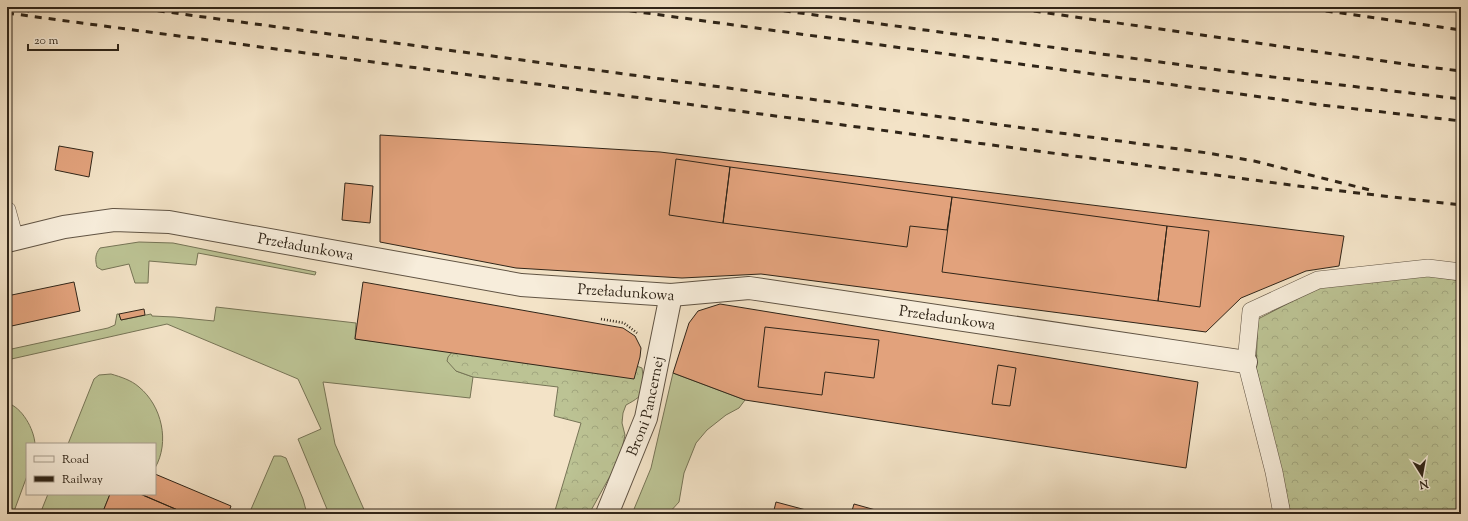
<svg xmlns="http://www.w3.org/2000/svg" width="1468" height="521" font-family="'Sorts Mill Goudy',serif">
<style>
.grass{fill:#bcc394;stroke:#767456}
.forest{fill:url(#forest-crowns);stroke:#767456}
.building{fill:#e2a27c;stroke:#302518}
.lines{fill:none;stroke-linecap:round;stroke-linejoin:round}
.service-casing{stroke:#615444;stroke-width:18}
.minor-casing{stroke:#615444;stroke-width:24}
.path{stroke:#302518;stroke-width:2.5;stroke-dasharray:1 2;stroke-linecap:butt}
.service{stroke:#f7eddb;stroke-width:17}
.minor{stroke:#f7eddb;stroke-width:22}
.rail{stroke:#302518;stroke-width:3;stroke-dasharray:7 7;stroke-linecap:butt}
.labels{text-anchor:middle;stroke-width:3;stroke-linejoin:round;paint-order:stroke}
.street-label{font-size:15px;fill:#302518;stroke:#f7eddb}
</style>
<defs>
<pattern id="forest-crowns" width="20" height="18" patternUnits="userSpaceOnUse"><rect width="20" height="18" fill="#bcc394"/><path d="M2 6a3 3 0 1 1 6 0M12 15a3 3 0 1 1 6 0" fill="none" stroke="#a2a77f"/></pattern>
</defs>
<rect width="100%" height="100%" fill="#f3e3c7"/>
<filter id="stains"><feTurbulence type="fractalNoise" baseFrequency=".005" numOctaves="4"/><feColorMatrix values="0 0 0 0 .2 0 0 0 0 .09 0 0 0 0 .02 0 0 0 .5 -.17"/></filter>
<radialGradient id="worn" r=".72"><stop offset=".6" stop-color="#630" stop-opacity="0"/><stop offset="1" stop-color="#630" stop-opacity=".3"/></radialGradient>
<!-- grass -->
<path class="grass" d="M139,242L173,243L316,272L315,275L198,253L196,265L149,261L148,283H135L129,264L102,270L97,267C95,260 95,254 100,248Z
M216,307L356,323L355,339L453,351L456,371L473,377L470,398L323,382L335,444L366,514H329L298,439L321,429L298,379L167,324L7,360V350L108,328L115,325L117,314H119L121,320L151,314L152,316L174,317L214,321Z
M673,373L745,400L739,408L726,415L707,430L696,443L684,473L679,502L668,514H632L651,468Z
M111,374C121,377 131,380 139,387C162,406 170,442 155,468V444H68L94,379L99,375Z
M7,403C22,407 34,429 35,444H27V476L13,514H7Z
M274,456H281L286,458L303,499L307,514H249Z
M48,494H110L102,514H40Z"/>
<!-- forest -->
<path class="forest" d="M1425,275L1461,281V514H1291L1256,367L1258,319L1318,288Z
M453,351L628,363L642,368C645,390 647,394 626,405L623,413L622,423L625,435L620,458L589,514H554L581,423L554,416L558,387L473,377L456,371L447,361L448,357Z"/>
<!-- building -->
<path class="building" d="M380,135L660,152L1344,236L1339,266L1306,271L1241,298L1206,332L761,274L682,278L516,268L380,242Z
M59,146L93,152L89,177L55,170Z
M676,159L730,167L723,223L669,215Z
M730,167L952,197L947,230L910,226L907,247L723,223Z
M345,183L373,186L370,223L342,220Z
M952,197L1167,226L1158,301L942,272Z
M1167,226L1209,231L1200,307L1158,301Z
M74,282L80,311L7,327V296Z
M363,282L623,328L635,336L641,348L640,357L634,379L355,339Z
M720,304L1198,382L1186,468L745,400L673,373L689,323L698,311Z
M144,309L145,315L121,320L119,314Z
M765,327L879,340L874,378L825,372L822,395L758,387Z
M998,365L1016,368L1010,406L992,404Z
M155,474L231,506L228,514H187L143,495V494H155Z
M110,494H140L187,514H102Z
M776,502L821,514H773Z
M854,504L890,514H851Z
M257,511L267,513V514H256Z"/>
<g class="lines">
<!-- service casing -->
<g class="service-casing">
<path id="service" d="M7,210L15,239
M1282,514L1274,472L1246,362L1251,311L1318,280L1428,268L1461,272"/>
</g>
<!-- minor casing -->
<g class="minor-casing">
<g id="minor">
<path id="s1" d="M7,241L64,227L114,220L169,222L521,285L671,295L749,288L1246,362"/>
<path id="s2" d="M607,514L646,418L671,295"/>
</g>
</g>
<!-- path -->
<path class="path" d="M601,319L624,323L637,333"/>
<!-- service -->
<use href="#service" class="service"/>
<!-- minor -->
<use href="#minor" class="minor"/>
<!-- rail -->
<path class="rail" d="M13,7L29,11
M130,7L1208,153L1254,161L1370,190
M602,7L1313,104L1461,121
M756,7L1256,75L1461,99
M1006,7L1411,65L1461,71
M1298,7L1461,30
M1432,7L1461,11
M7,13L1134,164L1298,186L1461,205"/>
</g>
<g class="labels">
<!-- street labels -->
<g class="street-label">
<text dy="5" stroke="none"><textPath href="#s1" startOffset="303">Przeładunkowa</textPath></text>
<text dy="5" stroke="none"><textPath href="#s1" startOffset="627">Przeładunkowa</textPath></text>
<text dy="5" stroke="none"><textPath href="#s1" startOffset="951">Przeładunkowa</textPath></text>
<text dy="5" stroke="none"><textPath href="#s2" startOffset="115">Broni Pancernej</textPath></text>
</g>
</g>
<!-- margin -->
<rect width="1468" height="521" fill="none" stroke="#f3e3c7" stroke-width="24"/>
<rect x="8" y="8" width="1452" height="505" fill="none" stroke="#302518" stroke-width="2"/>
<rect x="12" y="12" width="1444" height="497" fill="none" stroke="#302518"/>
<!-- legend -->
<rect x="26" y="443" width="130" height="52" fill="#f7eddb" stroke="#a79d8d"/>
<rect x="34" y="456" width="20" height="6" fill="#f7eddb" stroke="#a79d8d"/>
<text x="62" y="463" font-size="12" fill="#302518">Road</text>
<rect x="34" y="476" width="20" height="6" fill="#302518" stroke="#a79d8d"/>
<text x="62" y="483" font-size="12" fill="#302518">Railway</text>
<!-- north arrow -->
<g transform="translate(1422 475) rotate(169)" stroke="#f7eddb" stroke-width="3" paint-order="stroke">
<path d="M0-3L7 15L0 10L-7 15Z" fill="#302518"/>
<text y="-6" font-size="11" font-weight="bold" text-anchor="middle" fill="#302518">N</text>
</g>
<!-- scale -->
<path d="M28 44v6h90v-6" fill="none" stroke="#302518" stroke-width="2"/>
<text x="34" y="44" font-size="12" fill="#302518" stroke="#f7eddb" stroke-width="3" paint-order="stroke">20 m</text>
<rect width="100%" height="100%" filter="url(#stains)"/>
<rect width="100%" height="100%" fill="url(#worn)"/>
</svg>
